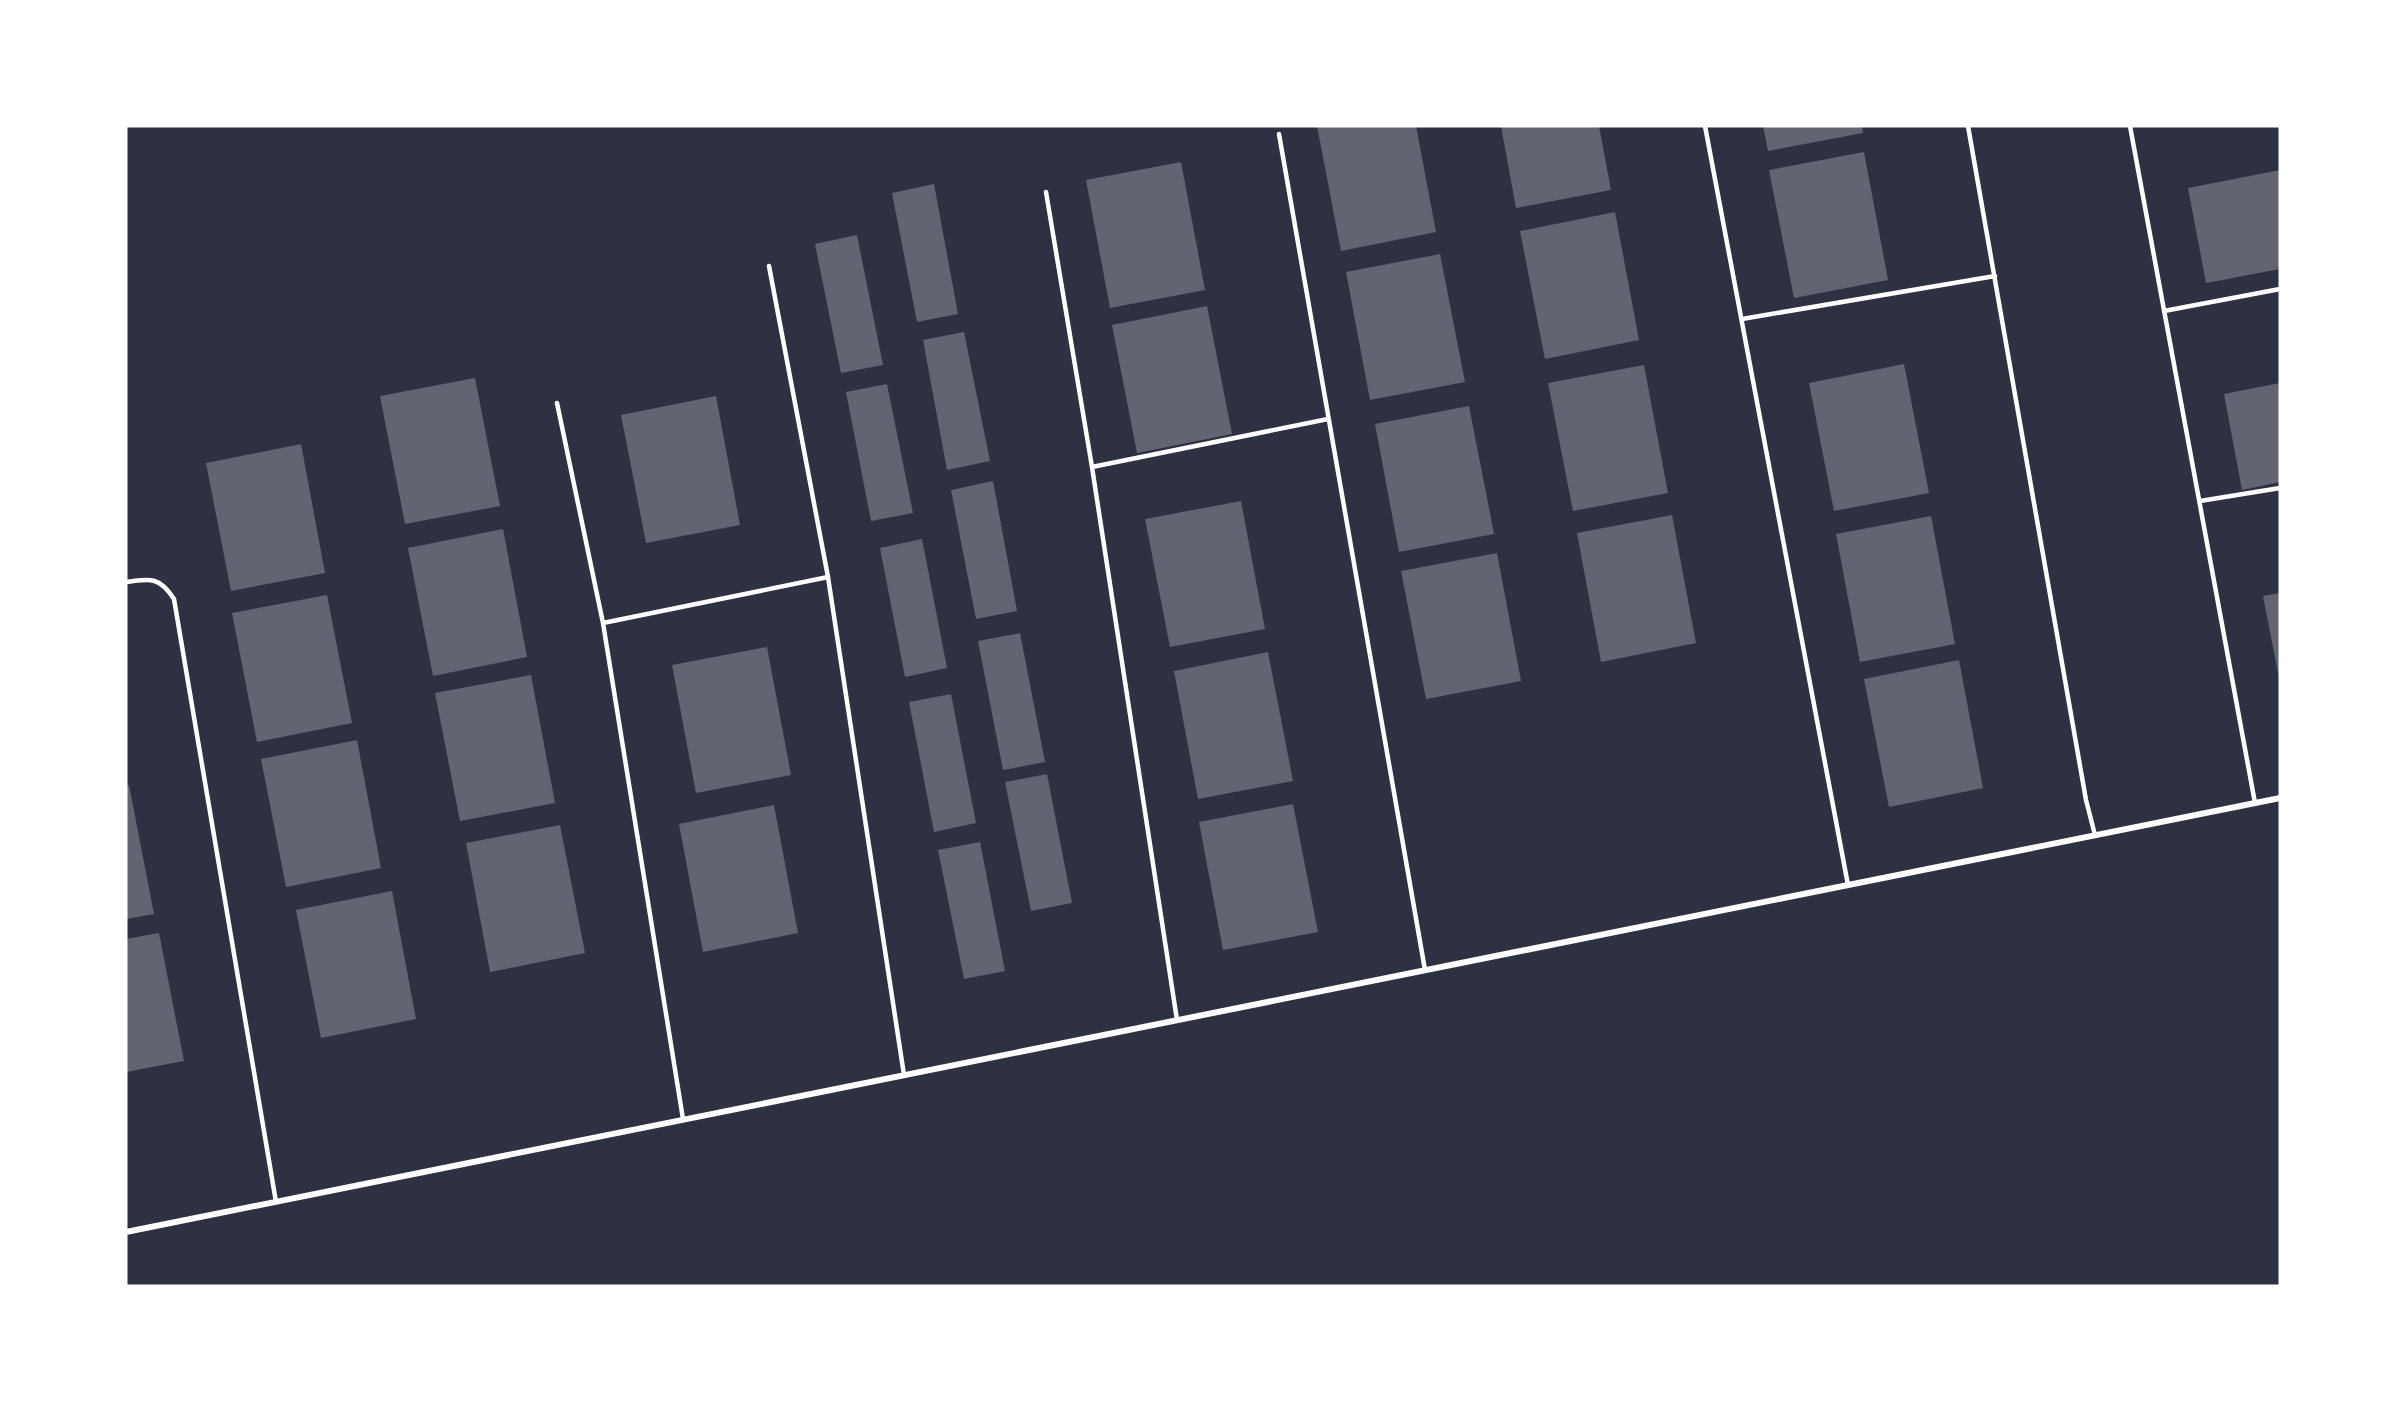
<svg xmlns="http://www.w3.org/2000/svg" width="2406" height="1412" font-family="Karla,sans-serif">
<style>
.building{fill:#626471}
.lines{fill:none;stroke-linecap:round;stroke-linejoin:round}
.service{stroke:#fff;stroke-width:4.5}
.minor{stroke:#fff;stroke-width:6}
</style>
<rect width="100%" height="100%" fill="#2d3142"/>
<!-- building -->
<path class="building" d="M1317,126H1416L1436,232L1341,251Z
M1501,126H1599L1611,190L1516,208Z
M1763,126H1862L1863,133L1768,151Z
M1864,152L1888,280L1794,298L1769,170Z
M1181,162L1205,290L1110,308L1086,180Z
M2280,170V269L2206,283L2188,188Z
M934,184L958,314L917,322L892,193Z
M1615,212L1639,340L1545,359L1520,231Z
M857,235L883,365L841,373L815,244Z
M1440,254L1465,382L1370,400L1346,272Z
M1207,306L1232,434L1137,453L1112,325Z
M964,332L990,461L947,470L923,340Z
M1904,364L1929,493L1834,511L1809,383Z
M1644,365L1668,493L1573,511L1548,383Z
M475,378L500,506L405,524L380,396Z
M2280,383V482L2242,490L2224,394Z
M887,384L913,513L871,521L846,392Z
M716,396L740,525L646,543L621,415Z
M1469,406L1494,534L1399,552L1375,424Z
M301,444L325,573L231,591L206,463Z
M993,481L1017,611L976,619L951,490Z
M1241,501L1265,629L1170,647L1145,519Z
M1672,515L1696,643L1601,662L1577,533Z
M1931,516L1955,644L1860,662L1836,534Z
M503,529L527,657L433,676L408,548Z
M922,539L947,668L905,677L880,548Z
M1497,553L1521,681L1426,699L1401,571Z
M2280,593V678H2279L2263,596Z
M327,595L352,723L257,742L232,613Z
M1020,633L1045,762L1003,770L978,641Z
M767,647L791,775L696,793L672,665Z
M1268,652L1293,781L1198,799L1174,671Z
M1959,660L1983,788L1889,807L1864,679Z
M531,675L555,803L460,821L435,693Z
M951,694L976,823L934,832L909,702Z
M357,740L381,868L286,887L261,759Z
M1047,774L1072,903L1031,911L1005,782Z
M129,785L154,914L126,919V786Z
M1293,804L1318,932L1223,950L1199,822Z
M774,805L798,933L703,952L679,824Z
M560,825L585,953L490,972L466,843Z
M980,842L1005,971L964,979L938,850Z
M392,891L416,1019L321,1038L296,910Z
M159,933L184,1061L126,1072V939Z"/>
<g class="lines">
<!-- service -->
<path class="service" d="M1705,126L1848,885
M1968,126L2086,800L2095,835
M2130,126L2255,803
M1279,134L1425,970
M1046,192L1092,467L1177,1020
M769,266L828,577L904,1075
M2164,311L2280,289
M1742,319L1995,276
M557,403L603,623L683,1119
M1092,467L1328,419
M2200,501L2280,488
M126,582C150,578 160,577 174,599L276,1202
M603,623L828,577"/>
<!-- minor -->
<path class="minor" d="M126,1232L2280,798"/>
</g>
<!-- border -->
<rect width="2406" height="1412" fill="none" stroke="#ffffff" stroke-width="255"/>
</svg>
